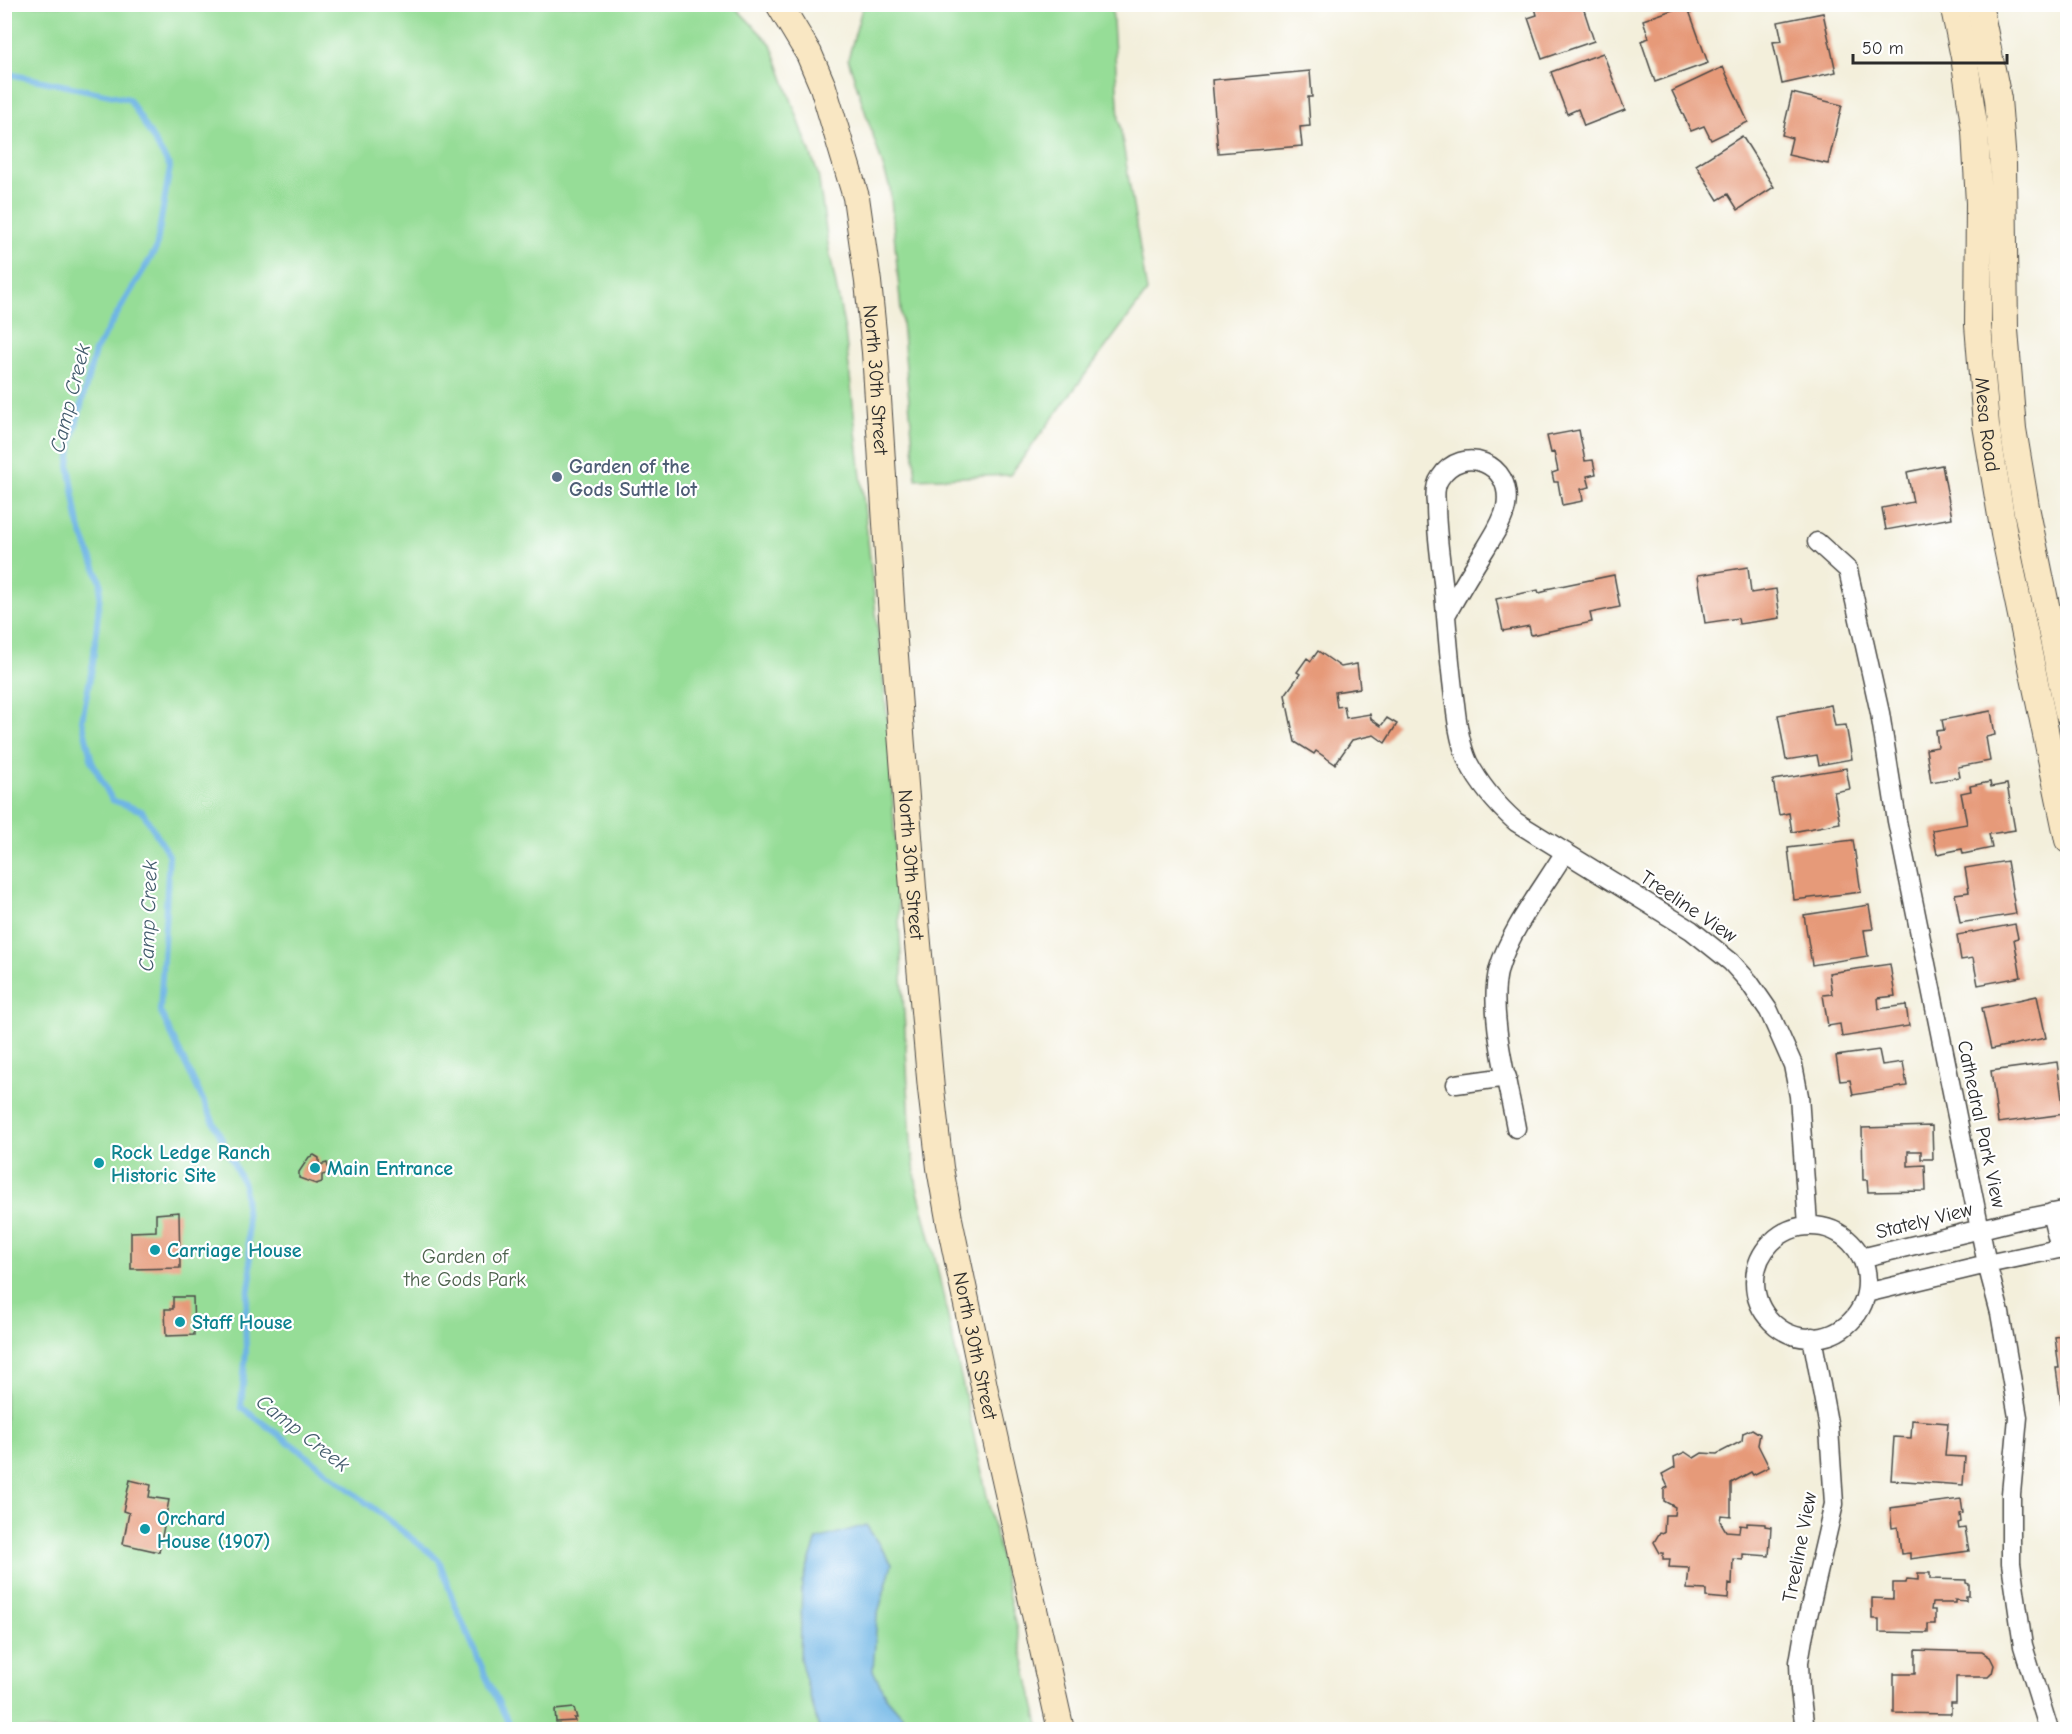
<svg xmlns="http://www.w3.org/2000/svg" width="2072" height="1734" font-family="'Comic Neue',sans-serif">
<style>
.green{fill:#96dd97;stroke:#608461;stroke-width:1.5}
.water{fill:#6eb5e5;stroke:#4c7088;stroke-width:1.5}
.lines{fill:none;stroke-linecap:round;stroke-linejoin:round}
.stream{stroke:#6eb5e5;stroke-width:6}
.building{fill:#e69a79}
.street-casing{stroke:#494845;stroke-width:21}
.secondary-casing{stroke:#494845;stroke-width:28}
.street{stroke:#fff;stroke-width:18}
.secondary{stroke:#f9e7c3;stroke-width:26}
.service-dot{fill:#5c6f8a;stroke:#fff;stroke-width:2}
.culture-dot{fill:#0f9aa8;stroke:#fff;stroke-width:2}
.labels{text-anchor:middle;stroke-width:4.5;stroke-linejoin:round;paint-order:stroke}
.street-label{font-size:20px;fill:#2b2b2b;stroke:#fff}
.service-label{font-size:20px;font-weight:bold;fill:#4e5e75;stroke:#fff;text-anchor:start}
.culture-label{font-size:20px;font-weight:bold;fill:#0d838f;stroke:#fff;text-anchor:start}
.park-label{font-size:20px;fill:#4b604b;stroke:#fff}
.water-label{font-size:21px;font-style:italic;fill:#425b6c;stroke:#fff}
</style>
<rect width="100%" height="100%" fill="#fff"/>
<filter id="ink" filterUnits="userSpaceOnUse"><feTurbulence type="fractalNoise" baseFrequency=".0167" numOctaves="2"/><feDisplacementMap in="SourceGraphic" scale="12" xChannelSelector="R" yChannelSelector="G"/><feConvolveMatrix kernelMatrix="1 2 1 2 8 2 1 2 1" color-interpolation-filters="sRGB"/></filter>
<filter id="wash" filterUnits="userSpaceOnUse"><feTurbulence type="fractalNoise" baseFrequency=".008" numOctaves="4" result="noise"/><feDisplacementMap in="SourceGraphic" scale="24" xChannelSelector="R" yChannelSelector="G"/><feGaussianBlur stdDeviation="1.35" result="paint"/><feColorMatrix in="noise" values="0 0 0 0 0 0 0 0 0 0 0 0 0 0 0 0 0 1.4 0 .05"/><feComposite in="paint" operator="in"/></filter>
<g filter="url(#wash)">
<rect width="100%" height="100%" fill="#f3efdb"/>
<!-- green -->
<path class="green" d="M5,5H733L771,44L818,174L829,250L845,331L889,733L911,1143L917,1187L934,1253L1009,1597L1040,1729L5,1730Z
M863,5H1112L1119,119L1147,292L1010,475L916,479L890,188L848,59Z"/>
<!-- water -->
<path class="water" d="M866,1525L892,1564L877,1617L873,1670L886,1697L914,1729H819L800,1659L802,1583L817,1539Z"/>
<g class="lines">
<!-- stream -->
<path class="stream" d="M4,73L129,99L170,167L156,249L95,351L72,441L69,465L79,526L101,583L93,663L82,720L92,762L112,800L142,811L169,855L160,1011L244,1185L251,1275L245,1316L246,1351L241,1407L302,1452L439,1560L453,1600L487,1679L512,1730"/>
</g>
<g id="blocks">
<!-- building -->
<path class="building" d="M1534,4H1582L1594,41L1542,59L1528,18L1537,15Z
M1687,5L1708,63L1655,82L1641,41L1649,38L1643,20Z
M1823,13L1836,72L1782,84L1773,42L1782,41L1778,22Z
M1603,53L1625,110L1584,126L1578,109L1567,114L1551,72Z
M1723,67L1748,122L1711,140L1704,126L1691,131L1672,91Z
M1310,71L1312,97H1308L1310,126L1300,127L1302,146L1218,153L1212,80Z
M1792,93L1842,105L1828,164L1788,155L1792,138L1782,135Z
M1742,136L1774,187L1738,210L1728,194L1718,200L1696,165Z
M1579,430L1585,461L1593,460L1596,474L1587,476L1590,487L1581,489L1583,501L1562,505L1558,482H1554L1552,473L1558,471L1554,452L1551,453L1547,436Z
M1942,465L1952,518L1886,530L1882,508L1913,502L1907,472Z
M1748,567L1751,593L1776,589L1780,618L1739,624L1738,618L1705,623L1698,575Z
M1614,575L1620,607L1590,613L1592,622L1531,635L1529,626L1503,631L1496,599L1538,590L1539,593L1547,591L1546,589Z
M1318,651L1341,667L1357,664L1360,688L1335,692L1337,707L1344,706L1346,718L1370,714L1371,719L1381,726L1387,718L1397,724L1385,743L1374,735L1352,740L1335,764L1316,751L1314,754L1295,742L1285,695L1300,674L1297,672L1307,658L1311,661Z
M1831,705L1835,726L1846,725L1852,759L1819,765L1817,755L1786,760L1778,715Z
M1991,711L1995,735L1986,737L1990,761L1958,767L1960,777L1931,782L1926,749L1938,747L1936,731L1944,730L1942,720Z
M1846,768L1850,789L1834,792L1840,823L1792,832L1789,813L1779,815L1773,780Z
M1990,782L1991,787L2007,784L2015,830L1989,834L1992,848L1963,854L1962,849L1937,854L1932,830L1967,824L1961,793L1971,791L1970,786Z
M1853,840L1861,892L1794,900L1788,848Z
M2007,861L2016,914L1960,923L1955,894L1969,892L1965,868Z
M1869,905L1873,929L1864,930L1868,956L1812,965L1804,915Z
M2015,924L2018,938L2014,939L2021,977L1978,985L1973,958L1961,960L1957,935Z
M1890,964L1895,996L1878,998L1879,1009L1906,1005L1909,1026L1842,1037L1840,1024L1828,1026L1823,995L1832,994L1829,973Z
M2037,996L2046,1038L1991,1049L1982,1008Z
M1879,1050L1882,1065L1903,1062L1907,1086L1853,1095L1850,1080L1840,1081L1836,1056Z
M2057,1062L2064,1114L1998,1123L1991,1071Z
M1932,1126L1933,1159H1921V1151H1908V1166L1925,1165L1926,1191L1868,1192L1867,1180H1863L1862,1128Z
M314,1155L319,1158V1165L327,1163L330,1173L322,1175V1182L316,1184L299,1178V1172L309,1157Z
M179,1212L180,1268L131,1269V1232L156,1231V1214Z
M173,1297H193L194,1335L166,1336L165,1309H173Z
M2068,1335V1403L2061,1404L2056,1368H2059L2055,1337Z
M1912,1420L1948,1423L1945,1456L1965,1457L1963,1485L1891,1480L1894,1437L1911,1438Z
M1752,1429L1760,1434L1758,1445L1769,1467L1753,1475L1751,1472L1731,1483V1516L1721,1515L1720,1521L1726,1531L1739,1532L1740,1525L1747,1526V1523L1765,1524V1526L1771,1527L1769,1556L1743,1554V1560L1733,1559L1732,1585L1729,1584L1728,1599L1706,1597V1590L1687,1589L1689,1568L1669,1567L1670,1559H1663V1553H1660L1654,1542L1660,1532L1664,1533L1665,1515H1674L1675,1507L1664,1501V1489L1668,1487L1662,1474L1675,1467L1674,1457L1685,1452L1694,1458L1702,1453L1717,1454L1742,1441L1743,1433Z
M130,1480L151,1485L149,1497L169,1500L159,1552L123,1544L129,1513L123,1511Z
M1961,1499L1963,1513L1960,1514L1961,1522L1958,1523L1959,1529L1965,1528L1969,1551L1910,1559V1553L1901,1554L1898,1527L1892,1528L1890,1508Z
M1918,1573H1930V1579L1966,1580V1583L1969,1584V1596H1966V1601L1955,1600V1603H1932L1931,1610H1935V1624H1928V1633L1879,1632V1619H1872V1598L1893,1599V1583H1906L1907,1579L1918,1580Z
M1915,1650L1982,1652L1990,1657L1994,1665L1992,1673L1988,1677H1956V1703H1951V1714L1894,1713V1674H1915Z
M574,1708L577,1718H574L575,1721L556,1722L555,1710Z"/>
</g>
</g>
<g filter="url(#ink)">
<use href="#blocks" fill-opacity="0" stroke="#494845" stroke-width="1.5"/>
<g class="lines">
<!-- street casing -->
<g class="street-casing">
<path id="street" d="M1817,542L1848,570L1880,713L1897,821L1987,1264L2000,1313L2018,1417L2011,1494V1563L2023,1646L2049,1730
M1446,615C1459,592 1472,570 1486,548C1493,536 1503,522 1506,507C1514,462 1461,444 1440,478C1435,485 1435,496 1436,504C1436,530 1440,556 1443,582C1447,622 1449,664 1455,704C1457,723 1460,744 1468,762C1480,785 1497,805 1516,822L1691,930L1731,962L1749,982L1769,1011L1793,1065L1799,1096L1808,1225
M1456,1084L1507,1077
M1516,1128C1508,1084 1487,1010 1499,968C1510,930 1544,887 1565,852
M2051,1213L2060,1249
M1755 1282a56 56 0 1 1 112 0a56 56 0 1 1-112 0Z
M1861,1258L2018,1220L2068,1210
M1866,1293L1987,1264L2068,1247
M1805,1730L1800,1690L1799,1662L1804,1633L1834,1504L1829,1428L1812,1337"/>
</g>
<!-- secondary casing -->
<g class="secondary-casing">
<g id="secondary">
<path id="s1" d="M779,4L809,54L823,87L856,197L868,282L875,352L892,617L913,888L931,1089L940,1168L949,1219L985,1391L1061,1730"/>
<path id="s2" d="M1953,4L1964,57L1975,131L1979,203L1978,325L1986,425L2004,534L2068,840"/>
<path d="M1979,4L1998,99L2003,163L2005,330L2013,429L2026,507L2068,713"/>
</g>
</g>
<!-- street -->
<use href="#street" class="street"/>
<!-- secondary -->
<use href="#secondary" class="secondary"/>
</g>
</g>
<!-- markers -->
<circle class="service-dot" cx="557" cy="477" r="6"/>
<g class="culture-dot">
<circle cx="99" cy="1163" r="6"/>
<circle cx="315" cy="1168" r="6"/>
<circle cx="155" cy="1250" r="6"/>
<circle cx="180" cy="1322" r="6"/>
<circle cx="145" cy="1529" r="6"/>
</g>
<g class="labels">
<!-- street labels -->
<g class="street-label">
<text dy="7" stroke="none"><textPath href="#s1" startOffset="393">North 30th Street</textPath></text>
<text dy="7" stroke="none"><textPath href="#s2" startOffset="423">Mesa Road</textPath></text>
<text dy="7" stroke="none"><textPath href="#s1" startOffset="879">North 30th Street</textPath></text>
<text transform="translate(1689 906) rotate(34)" y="7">Treeline View</text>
<text transform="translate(1982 1124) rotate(78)" y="7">Cathedral Park View</text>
<text transform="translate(1924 1220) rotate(-14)" y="7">Stately View</text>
<text dy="7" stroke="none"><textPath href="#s1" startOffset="1365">North 30th Street</textPath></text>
<text transform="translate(1799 1547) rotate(-79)" y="7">Treeline View</text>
</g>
<!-- service labels -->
<g class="service-label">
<text x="569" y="473">Garden of the<tspan x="569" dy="23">Gods Suttle lot</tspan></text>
</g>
<!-- culture labels -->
<g class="culture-label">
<text x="111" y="1159">Rock Ledge Ranch<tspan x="111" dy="23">Historic Site</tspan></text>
<text x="327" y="1175">Main Entrance</text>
<text x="167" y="1257">Carriage House</text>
<text x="192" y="1329">Staff House</text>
<text x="157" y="1525">Orchard<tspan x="157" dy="23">House (1907)</tspan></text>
</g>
<!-- park labels -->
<g class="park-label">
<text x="465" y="1263">Garden of<tspan x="465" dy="23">the Gods Park</tspan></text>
</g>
<!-- water labels -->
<g class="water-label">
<text transform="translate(70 398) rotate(-76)" y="7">Camp Creek</text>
<text transform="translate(148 916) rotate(-88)" y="7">Camp Creek</text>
<text transform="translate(303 1433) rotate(38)" y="7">Camp Creek</text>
</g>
</g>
<!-- margin -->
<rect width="2072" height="1734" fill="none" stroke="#fff" stroke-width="24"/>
<!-- scale -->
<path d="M1853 54v9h154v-9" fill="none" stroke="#2b2b2b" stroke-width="3"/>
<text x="1862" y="54" font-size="18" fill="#2b2b2b" stroke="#ffffff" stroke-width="4.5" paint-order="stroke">50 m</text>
</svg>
